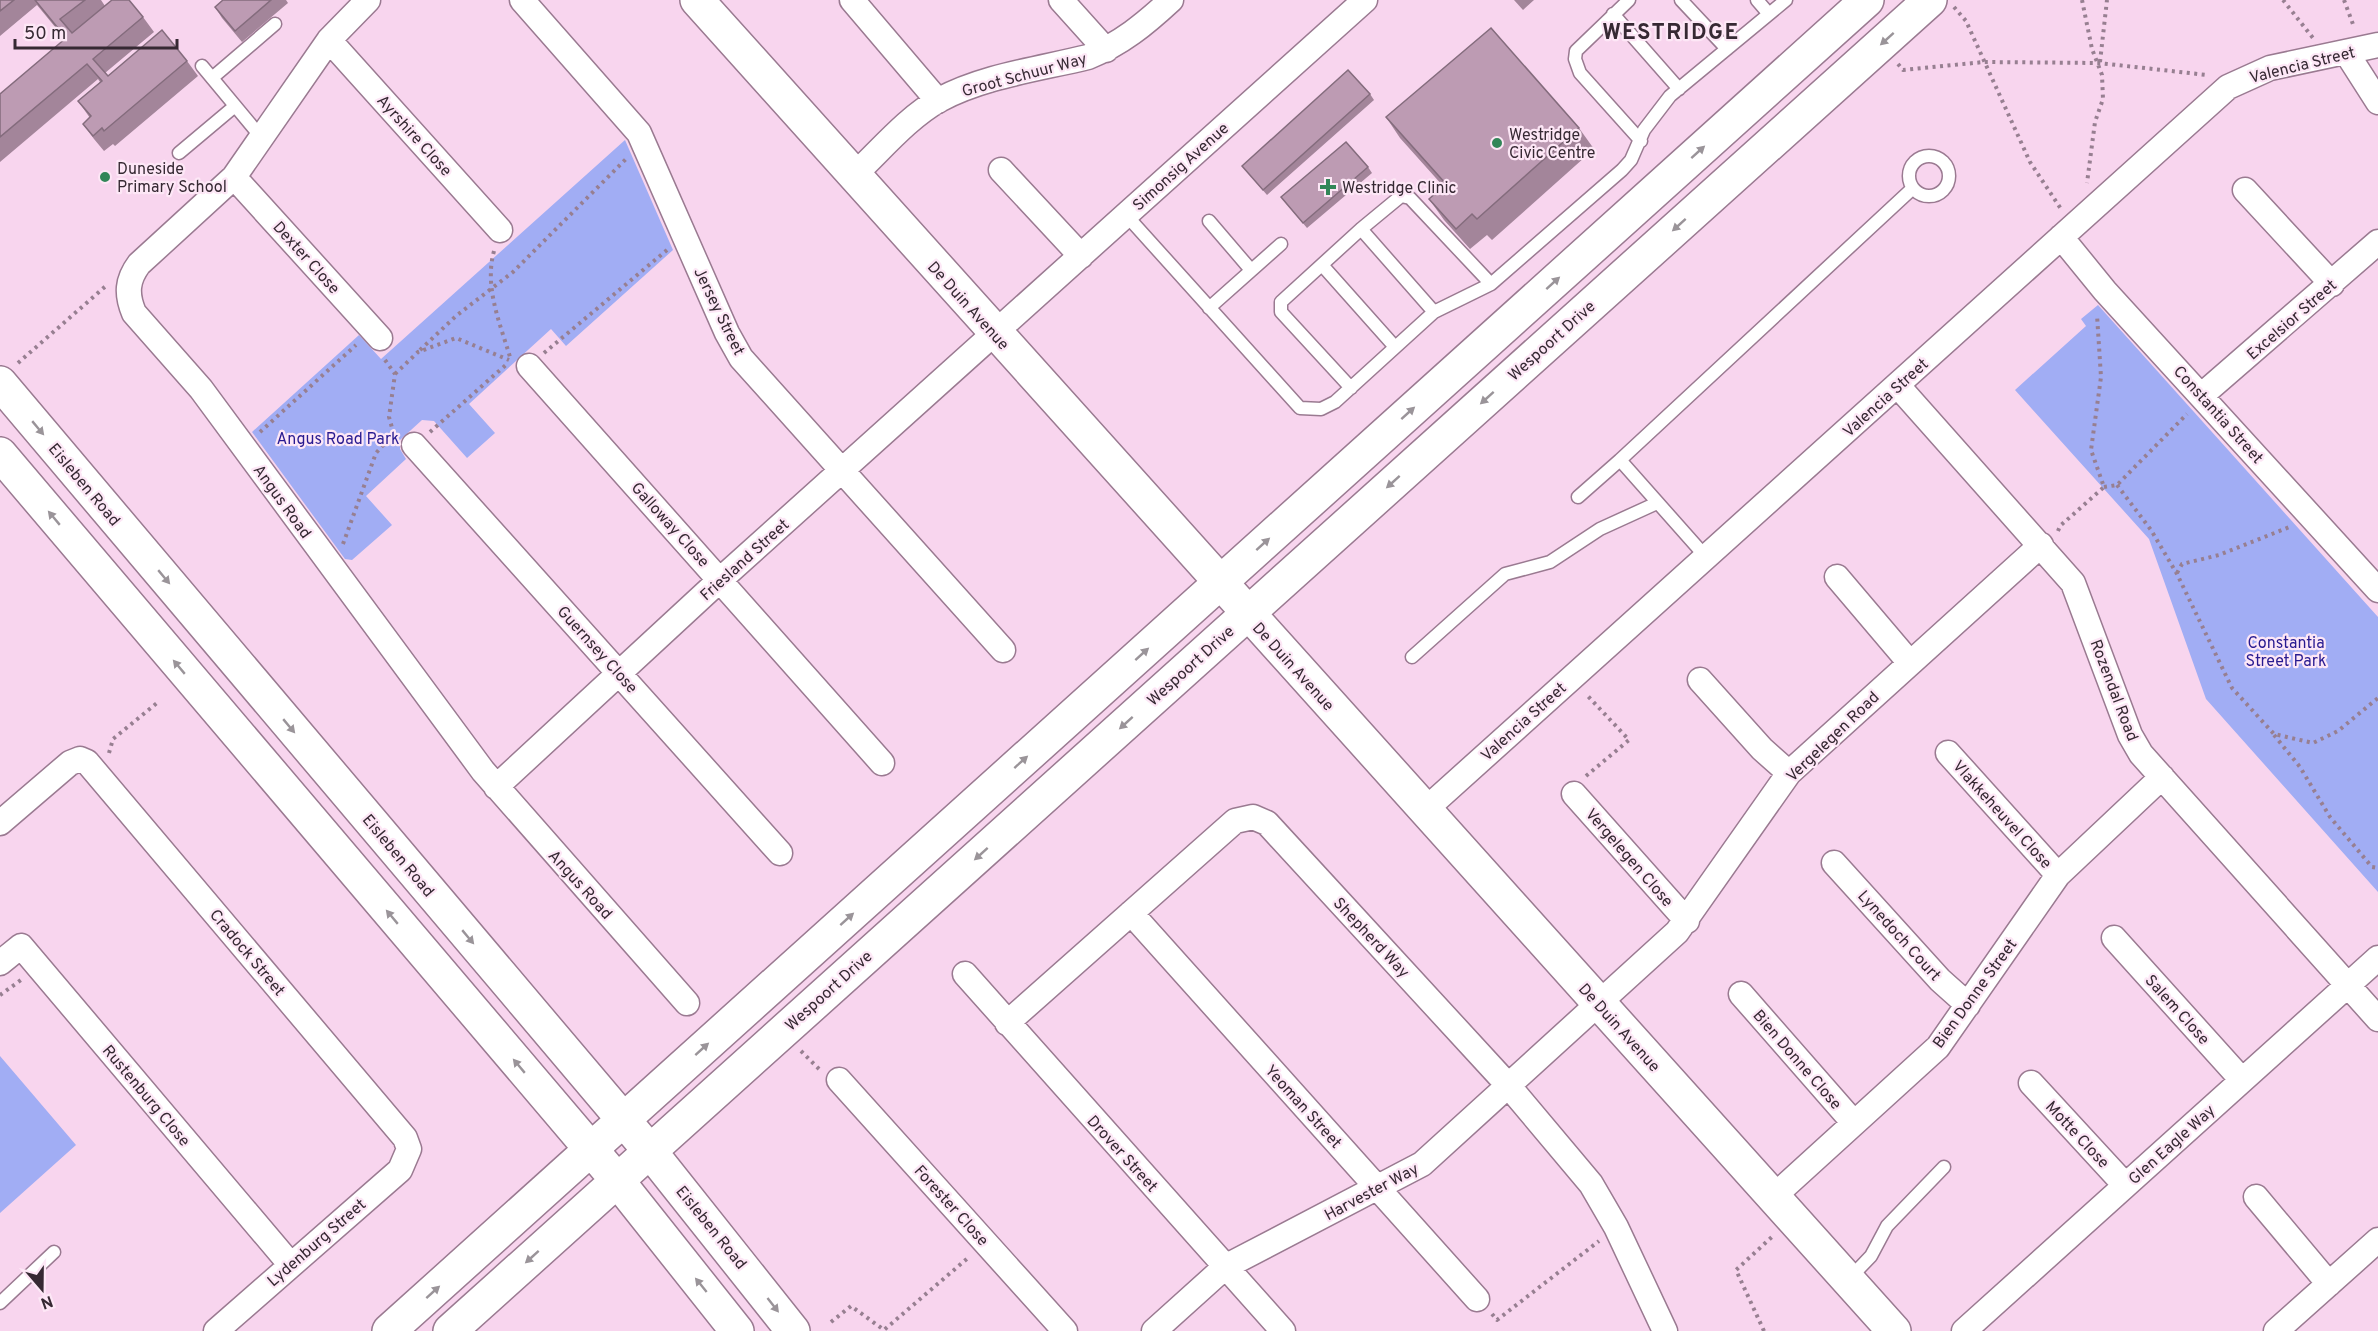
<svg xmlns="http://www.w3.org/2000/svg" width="2378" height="1331" font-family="Overpass,sans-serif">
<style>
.green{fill:#a1adf4}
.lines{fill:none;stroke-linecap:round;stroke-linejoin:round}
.lane-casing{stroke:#9a7a91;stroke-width:15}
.street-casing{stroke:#9a7a91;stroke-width:27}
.secondary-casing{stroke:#9a7a91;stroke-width:36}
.path{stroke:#977f91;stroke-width:4;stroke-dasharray:3 4.5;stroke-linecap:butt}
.lane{stroke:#fff;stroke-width:12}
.street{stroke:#fff;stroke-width:24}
.secondary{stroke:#fff;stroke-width:33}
.wall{fill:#a3859a}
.building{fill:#bd9bb3;stroke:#846c7d;stroke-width:1.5}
.oneway{fill:#9a9499}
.poi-dot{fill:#328658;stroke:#fde7f6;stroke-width:2}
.labels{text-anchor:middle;stroke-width:4.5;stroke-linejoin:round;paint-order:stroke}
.street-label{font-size:16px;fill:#362933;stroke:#fde7f6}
.poi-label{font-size:16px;fill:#362933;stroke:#fde7f6;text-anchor:start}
.park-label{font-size:16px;fill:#281a90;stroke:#fde7f6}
.district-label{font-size:22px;font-weight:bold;letter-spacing:1.5px;fill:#362933;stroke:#fde7f6}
</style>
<rect width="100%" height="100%" fill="#f8d5ee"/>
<!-- green -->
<path class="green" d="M625,140L673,250L566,346L551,329L469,404L495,433L467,458L434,421L422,420L400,440V449L406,459L366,496L392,525L352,560L345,559L252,432L359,335L381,359Z
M2098,305L2378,617V892L2206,699L2149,539L2015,390L2086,326L2081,319Z
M0,1056L76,1145L0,1213Z"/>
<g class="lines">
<!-- lane casing -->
<g class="lane-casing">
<path id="lane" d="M1629,0L1576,51L1575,59L1580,73L1641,141
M1681,0L1727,49
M1757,0L1769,14
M1613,14L1679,89
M202,66L261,137
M212,78L275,24
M179,153L235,106
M1909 176a20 20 0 1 1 40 0a20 20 0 1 1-40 0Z
M1126,215L1300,408L1321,409L1335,402L1434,312L1491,284L1622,170L1631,160L1644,130L1670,96L1786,0
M1209,221L1251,270
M1361,229L1434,312
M1322,265L1395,347
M1209,308L1281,244
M1351,388L1281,312V302L1361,229L1401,196L1410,198L1491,284
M1578,497L1620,460
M1706,557L1620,460L1913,188
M1412,657L1505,574L1550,562L1600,529L1657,503
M1849,1279L1871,1256L1887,1226L1944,1167
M0,1303L54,1252"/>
</g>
<!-- street casing -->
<g class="street-casing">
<path id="street" d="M368,0L329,40L234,177L139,264C127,280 126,294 134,313L201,389L483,771L687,1003
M522,0L639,133L727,333L741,358L1003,650
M852,0L938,101
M1061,0L1106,50
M329,40L500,230
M2346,52L2378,102
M1001,170L1081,256
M853,176C880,151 907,118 939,100C983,76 1039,69 1088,57C1121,44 1145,24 1171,0
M234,177L380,338
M2245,190L2332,284
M2061,237L2105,291L2378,590
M529,366L882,763
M1898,386L2073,583L2130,735L2141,754L2378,1019
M2202,395L2378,242
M414,445L780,853
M1837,577L1910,663
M1700,680L1762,749L1789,773
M1948,753L2058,875
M496,787L721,579L1365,0
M1574,794L1687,921
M1425,810L2228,87L2270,68L2378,45
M0,823L70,763L80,759L87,762L405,1138L409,1149L400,1170L216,1331
M1834,863L1940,980L1968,1005
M1131,913L1477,1299
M2114,938L2242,1080
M0,963L21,946L290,1264
M965,974L1283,1331
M1741,994L1854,1123
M1007,1023L1235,821L1253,817L1267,823L1507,1084L1591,1184L1616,1227L1665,1331
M839,1080L1065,1331
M2031,1083L2125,1185
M1773,1197L1938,1047L2058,875L2162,777
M2256,1197L2329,1284
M1154,1331L1225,1267L1422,1164L1677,932L1789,773L2041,545
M1964,1331L2378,958
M2276,1331L2378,1240"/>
</g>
<!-- secondary casing -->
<g class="secondary-casing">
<path id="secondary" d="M697,0L1894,1331
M0,383L649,1150L793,1331
M0,454L617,1180L737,1331
M389,1331L1867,0
M450,1331L1930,0"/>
</g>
<!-- path -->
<path class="path" d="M2082,0L2092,49L2102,75L2103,99L2095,122L2087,183
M2283,0L2313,38
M2344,0L2354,27
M1954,7L1966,21L2030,162L2061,209
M2100,62L2107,0
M1898,64L1903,70L1984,62L2099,63L2207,75
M494,251C484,287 500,323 510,357
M420,350L456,316L513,272L626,159
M544,353L667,250
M385,360L395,374L389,417L394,435
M18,363L107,285
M395,374L418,352L456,338L509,360
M260,432L356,345
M430,432L508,363
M2117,485L2151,530L2177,574L2232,688L2274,734L2313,743L2338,731L2378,698
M2104,487L2117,485L2187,414
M2058,531L2060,526L2104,487L2091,450L2101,377L2097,315
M343,544L376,453L393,434
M2177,573L2182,564L2219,555L2292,526
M2274,735L2300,767L2330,817L2372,867L2378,868
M109,753L113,739L157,703
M1586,776L1629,740L1586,694
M0,995L21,980
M801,1051L821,1071
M1492,1314L1497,1320L1599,1241
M831,1322L851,1306L884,1330L969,1257
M1764,1331L1736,1270L1774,1235"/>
<!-- lane -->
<use href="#lane" class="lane"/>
<!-- street -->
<use href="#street" class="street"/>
<!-- secondary -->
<use href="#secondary" class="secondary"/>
</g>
<!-- wall -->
<path class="wall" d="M0,0H101L105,6L143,17L154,32L105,73L108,76L187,61L198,76L115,146L113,144L104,151L94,139L83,124L90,118L78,101L100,82L98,79L0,162V94L65,39L37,5L0,36Z
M223,0H286L288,3L242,42L222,18L215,7Z
M1514,0H1534L1523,10Z
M1370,94L1374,100L1267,195L1242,166Z
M1386,117L1579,128L1594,149L1492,240L1487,235L1470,249L1444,220L1429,199L1443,186L1400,138Z
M1368,167L1372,173L1307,228L1281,197Z"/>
<!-- building -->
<path class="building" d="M0,0H14L0,11Z
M35,0H85L60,19L72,33L112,0H129L143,17L93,59L108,76L162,30L187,61L104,131L102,128L93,136L83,124L91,116L78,101L102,81L87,64L0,137V94L66,38Z
M223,0H271L235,31L215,7Z
M1491,28L1579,128L1477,219L1472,214L1456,229L1429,199L1446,184L1386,117Z
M1348,70L1370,94L1263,190L1242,166Z
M1346,142L1368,167L1303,223L1281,197Z"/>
<!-- one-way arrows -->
<defs><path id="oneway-solid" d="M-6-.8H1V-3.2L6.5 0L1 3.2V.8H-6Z" transform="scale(1.5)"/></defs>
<g class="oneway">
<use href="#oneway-solid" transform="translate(1887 39) rotate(138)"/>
<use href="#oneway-solid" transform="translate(1698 152) rotate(-42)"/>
<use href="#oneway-solid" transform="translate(1679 225) rotate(138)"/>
<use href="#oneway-solid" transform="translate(1553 283) rotate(-42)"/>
<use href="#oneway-solid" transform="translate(1487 398) rotate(138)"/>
<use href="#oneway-solid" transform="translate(1408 413) rotate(-42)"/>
<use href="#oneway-solid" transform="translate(38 428) rotate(50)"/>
<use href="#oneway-solid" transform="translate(1393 482) rotate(138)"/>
<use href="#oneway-solid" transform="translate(54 518) rotate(-130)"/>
<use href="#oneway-solid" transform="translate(1263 544) rotate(-42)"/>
<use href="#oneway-solid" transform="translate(164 577) rotate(50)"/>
<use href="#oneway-solid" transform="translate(1142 654) rotate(-42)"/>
<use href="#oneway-solid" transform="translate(179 667) rotate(-130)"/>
<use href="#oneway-solid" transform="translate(1126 723) rotate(138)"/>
<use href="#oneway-solid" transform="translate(289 726) rotate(50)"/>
<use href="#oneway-solid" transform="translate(1021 762) rotate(-42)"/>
<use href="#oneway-solid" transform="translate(981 854) rotate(138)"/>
<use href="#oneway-solid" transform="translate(392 917) rotate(-130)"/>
<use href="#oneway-solid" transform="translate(847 919) rotate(-42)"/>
<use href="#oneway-solid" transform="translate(468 937) rotate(50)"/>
<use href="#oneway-solid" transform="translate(702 1049) rotate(-42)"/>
<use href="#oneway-solid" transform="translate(519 1066) rotate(-130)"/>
<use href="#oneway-solid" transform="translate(532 1257) rotate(138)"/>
<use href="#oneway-solid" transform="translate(701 1285) rotate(-129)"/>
<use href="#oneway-solid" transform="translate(433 1292) rotate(-42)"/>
<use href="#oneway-solid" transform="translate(773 1305) rotate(52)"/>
</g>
<!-- markers -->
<g class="poi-dot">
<circle cx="1497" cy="143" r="6"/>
<circle cx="105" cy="177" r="6"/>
<path d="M1325 178h6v6h6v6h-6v6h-6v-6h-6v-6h6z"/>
</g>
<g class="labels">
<!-- street labels -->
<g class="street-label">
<text transform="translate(2302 64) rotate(-14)" y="6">Valencia Street</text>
<text transform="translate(1024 74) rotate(-15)" y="6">Groot Schuur Way</text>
<text transform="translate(415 135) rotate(48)" y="6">Ayrshire Close</text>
<text transform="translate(1180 166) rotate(-42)" y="6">Simonsig Avenue</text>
<text transform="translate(307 257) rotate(48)" y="6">Dexter Close</text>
<text transform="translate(969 305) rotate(48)" y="6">De Duin Avenue</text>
<text transform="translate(720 311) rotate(64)" y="6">Jersey Street</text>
<text transform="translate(2291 319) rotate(-41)" y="6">Excelsior Street</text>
<text transform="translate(1551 340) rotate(-42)" y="6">Wespoort Drive</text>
<text transform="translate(1885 397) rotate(-42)" y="6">Valencia Street</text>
<text transform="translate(2219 414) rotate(48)" y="6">Constantia Street</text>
<text transform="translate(85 484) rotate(50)" y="6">Eisleben Road</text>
<text transform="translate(283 501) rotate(54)" y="6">Angus Road</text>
<text transform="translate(671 524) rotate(48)" y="6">Galloway Close</text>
<text transform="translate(744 559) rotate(-42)" y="6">Friesland Street</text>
<text transform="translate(598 649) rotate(48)" y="6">Guernsey Close</text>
<text transform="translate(1190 665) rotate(-42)" y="6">Wespoort Drive</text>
<text transform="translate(1294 666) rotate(48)" y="6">De Duin Avenue</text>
<text transform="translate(2115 690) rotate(69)" y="6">Rozendal Road</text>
<text transform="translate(1523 721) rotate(-42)" y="6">Valencia Street</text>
<text transform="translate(1832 736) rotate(-44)" y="6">Vergelegen Road</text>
<text transform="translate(2003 814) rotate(48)" y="6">Vlakkeheuvel Close</text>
<text transform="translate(399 855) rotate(50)" y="6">Eisleben Road</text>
<text transform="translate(1630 857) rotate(49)" y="6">Vergelegen Close</text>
<text transform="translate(581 884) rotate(48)" y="6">Angus Road</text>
<text transform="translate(1900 935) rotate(48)" y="6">Lynedoch Court</text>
<text transform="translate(1372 937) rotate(47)" y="6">Shepherd Way</text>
<text transform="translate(248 952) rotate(50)" y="6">Cradock Street</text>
<text transform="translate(828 990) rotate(-42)" y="6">Wespoort Drive</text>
<text transform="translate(1974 993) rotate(-54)" y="6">Bien Donne Street</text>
<text transform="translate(2178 1009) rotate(48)" y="6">Salem Close</text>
<text transform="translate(1620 1027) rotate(48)" y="6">De Duin Avenue</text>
<text transform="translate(1798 1059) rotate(49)" y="6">Bien Donne Close</text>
<text transform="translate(147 1095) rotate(50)" y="6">Rustenburg Close</text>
<text transform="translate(1304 1106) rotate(48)" y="6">Yeoman Street</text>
<text transform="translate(2078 1134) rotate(47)" y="6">Motte Close</text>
<text transform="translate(2171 1144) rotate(-42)" y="6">Glen Eagle Way</text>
<text transform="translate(1123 1153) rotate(48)" y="6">Drover Street</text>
<text transform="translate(1371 1191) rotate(-28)" y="6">Harvester Way</text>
<text transform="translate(952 1205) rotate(48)" y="6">Forester Close</text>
<text transform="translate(712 1227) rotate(51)" y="6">Eisleben Road</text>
<text transform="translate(316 1242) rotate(-41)" y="6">Lydenburg Street</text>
</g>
<!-- poi labels -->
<g class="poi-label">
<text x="1509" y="140">Westridge<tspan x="1509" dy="18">Civic Centre</tspan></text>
<text x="117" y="174">Duneside<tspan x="117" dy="18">Primary School</tspan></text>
<text x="1342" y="193">Westridge Clinic</text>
</g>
<!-- park labels -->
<g class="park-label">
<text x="338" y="444">Angus Road Park</text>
<text x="2286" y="648">Constantia<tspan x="2286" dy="18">Street Park</tspan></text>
</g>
<!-- district labels -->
<g class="district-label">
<text x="1671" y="39">WESTRIDGE</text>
</g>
</g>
<!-- north arrow -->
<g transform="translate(42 1289) rotate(160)" stroke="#fde7f6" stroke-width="4.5" paint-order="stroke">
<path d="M0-4.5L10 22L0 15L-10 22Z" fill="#362933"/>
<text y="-9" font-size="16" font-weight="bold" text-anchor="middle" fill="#362933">N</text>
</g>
<!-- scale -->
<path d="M15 39v9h162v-9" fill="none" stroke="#362933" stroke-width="3"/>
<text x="24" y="39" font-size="18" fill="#362933" stroke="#fde7f6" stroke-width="4.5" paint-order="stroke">50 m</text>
</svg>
